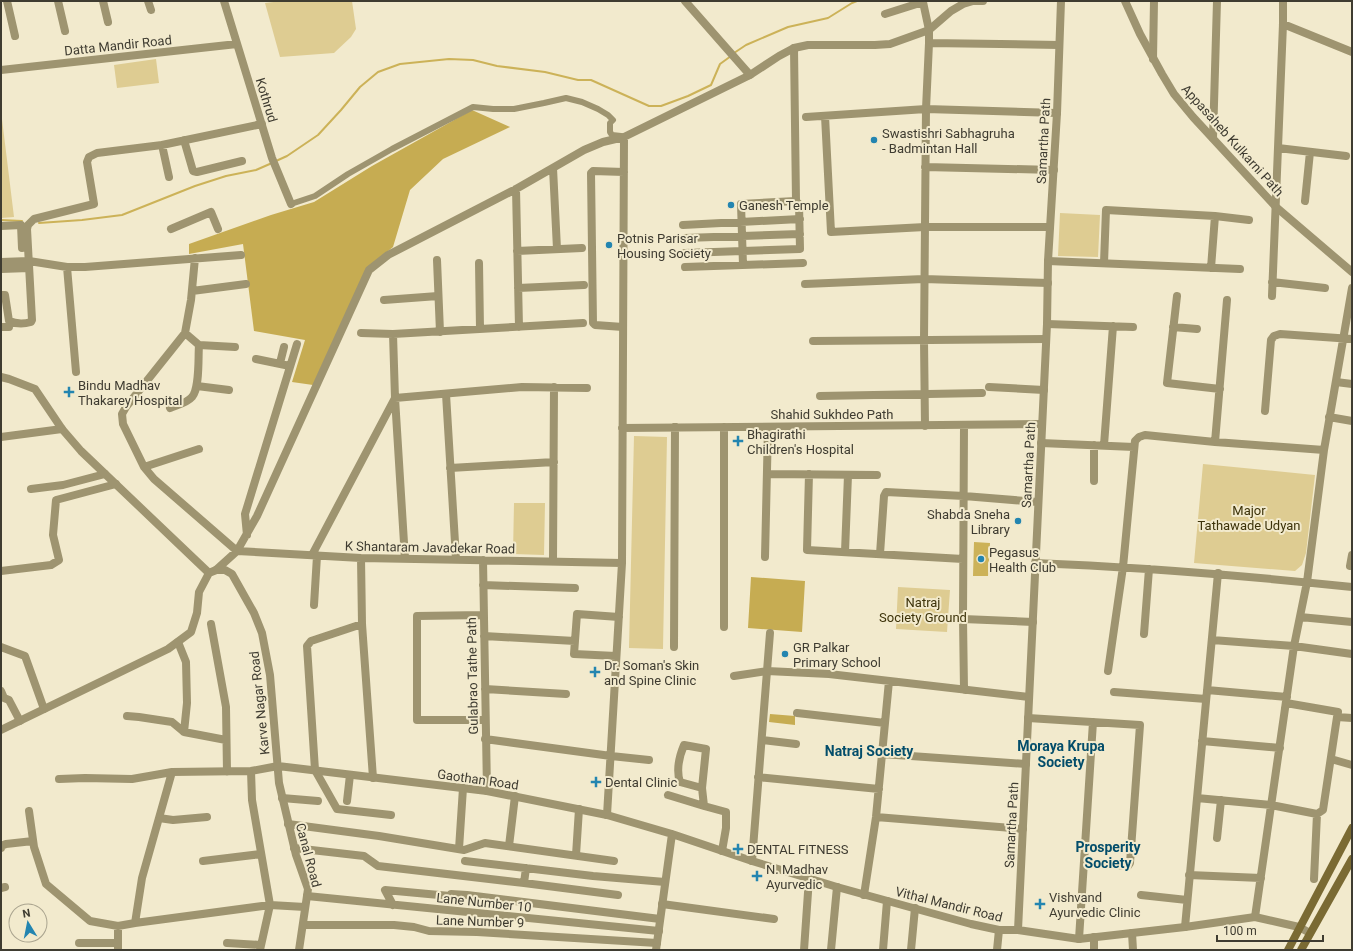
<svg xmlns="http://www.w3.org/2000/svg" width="1353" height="951" font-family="Roboto,sans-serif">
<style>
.green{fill:#decc92}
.forest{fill:#c6ac52}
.water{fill:#ccb258}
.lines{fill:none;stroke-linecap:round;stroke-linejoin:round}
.stream{stroke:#ccb258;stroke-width:2}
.pedestrian{stroke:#9e9470;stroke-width:6}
.minor{stroke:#9e9470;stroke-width:8}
.tertiary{stroke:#9e9470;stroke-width:8}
.secondary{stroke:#7a6a33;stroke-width:8}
.poi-dot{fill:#2385b0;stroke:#f2eacd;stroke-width:1.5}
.labels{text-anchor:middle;stroke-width:4;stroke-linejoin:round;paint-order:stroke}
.street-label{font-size:13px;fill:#3f3c31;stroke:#f2eacd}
.poi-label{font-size:13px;fill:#3f3c31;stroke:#f2eacd;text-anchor:start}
.park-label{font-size:13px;fill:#3d330a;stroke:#f2eacd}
.neighbourhood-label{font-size:14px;font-weight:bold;fill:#034d6a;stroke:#f2eacd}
</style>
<rect width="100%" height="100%" fill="#f2eacd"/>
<!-- green -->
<path class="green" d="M282,1H352L356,29L351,37L334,53L280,57L265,3Z
M156,59L159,83L117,88L114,65Z
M1,111L14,217L1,218Z
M1060,213L1100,215L1098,257L1058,256Z
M634,436L667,437L663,649L629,648Z
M1203,464L1315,475L1306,553L1302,565L1295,571L1194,563Z
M514,503H545L544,555L513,554Z
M898,587L950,590L947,632L896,629Z"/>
<!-- forest -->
<path class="forest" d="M472,110L510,127L443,159L410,190L393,247L366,269L313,385L292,382L305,340L254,331L243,244L189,254V244L271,215L314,202L372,166Z
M751,577L805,581L802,632L748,628Z
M770,714L795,716V725L769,722Z"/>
<!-- water -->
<path class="water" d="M974,542L990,543L988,576H973Z"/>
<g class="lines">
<!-- stream -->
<path class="stream" d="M734,53L746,45L788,27L828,18L852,3L857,1
M276,161L287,156L318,135L341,110L360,87L378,72L400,64L449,59L473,60L497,66L545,72L578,80H591L649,106H661L688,96L711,85L720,64L731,56
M1,220L22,221
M39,223L82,220L122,215L195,186L226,176L256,170L272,163"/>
<!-- pedestrian -->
<path class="pedestrian" d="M291,204L315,196L348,174L392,149L473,107L493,109H514L544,103L566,98L582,102L598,109L608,115L613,120L610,123V132L612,135L621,136"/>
<!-- minor -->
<path class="minor" d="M7,1L15,36
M58,1L65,31
M103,1L108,22
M148,1L151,10
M224,1L272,158L291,204
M885,14L923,2L929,30V43L926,109L924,340L925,426
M1283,24L1352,52
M929,43L1059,45
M1153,59L1154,1
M1,70L237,44
M825,116L831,232L925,227H1050
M806,117L926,109L1057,113
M1213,138L1217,1
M184,140L193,171L197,172L242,161
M162,145L169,177
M1278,148L1346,156
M925,167L1054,170
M553,168L557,249
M516,189L519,327
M1305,201L1310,152
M1215,216L1249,220
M683,225L800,219
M1,226L21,225L22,248
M171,229L211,212L218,229
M685,238L800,234
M517,251L582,248
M685,253L800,249L799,204L796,201
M195,258L191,300L185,333L126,407L122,414L123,424L144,467L154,479L237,551L361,558L622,563
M437,260L440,332
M1048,261L1240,269
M1,262L29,261L67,267H85L241,255
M479,263L480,329
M1104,263L1106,210L1215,216L1211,268
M743,265L741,204L796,201L794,48
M67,267L76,372
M685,267L803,263
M1,269L29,268
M1272,282L1325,288
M805,284L924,279L1048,283
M518,288L584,285
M192,291L246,284
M1,295H5L9,321C16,324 24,324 31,322L32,320L27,229L28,225L34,219L94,204L87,162L89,157L97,153L162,145L262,124
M1177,296L1167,383L1220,389
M1272,296L1283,24V1
M384,300L438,296
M1047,324L1133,327
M1,327H9
M623,327L595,325L593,323L591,173L593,171L624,172
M1173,327L1197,329
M361,333L393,334L583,323
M813,341L1046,339
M199,345L235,347
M256,359L290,366
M280,363L284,347
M1336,382L1352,384
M197,386L229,390
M989,387L1044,390
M446,394L456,559
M820,396L982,393
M170,408C177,405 187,403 192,397C200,388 198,357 199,345L185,333
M1265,411L1271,340L1274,336L1280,334L1352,339
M1329,417L1352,421
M724,427V627
M622,428L1042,424
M1,437L62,429
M1215,442L1227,300
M1041,443L1134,447
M1104,445L1113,326
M144,467L199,449
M450,468L554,462
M767,474L877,475
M809,474L807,550L963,559
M1094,481V445
M31,489L63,485L105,474
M247,535L245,514L297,344
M845,552L848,475
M880,554L884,496L886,492L964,496L1038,502
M312,555L395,398L393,334
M765,557L768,427
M361,558L362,624L373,778
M405,559L395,398L522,387L587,388
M483,560L487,791
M553,561L554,387
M1035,563C1141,567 1247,576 1352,587
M1350,566L1352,555
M216,570L237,551L257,516L369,270L388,255L516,189L584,150L603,142L624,137L750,75
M1,571L51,565L59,560L53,535L56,500L116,484
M483,585L575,588
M314,605L317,556
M483,615L417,616V720H485
M1300,617L1352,622
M963,619L1033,622
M211,624L226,707L227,772
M362,624L311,641L307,646L315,770L337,809L391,815
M1144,634L1149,569
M484,636L575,641
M1212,640L1294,646L1352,654
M178,642L186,662L187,703L184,732
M1,647L25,656L44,709
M674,647L675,427
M616,656L574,654L577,614L619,617
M1108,671L1123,567L1135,441L1139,437L1145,435L1215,442L1324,450
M734,676L767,671L829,674L1029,697
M485,689L566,694
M964,690L963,619L964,425
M1207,690L1287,697
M1,691L4,698L9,700L10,702L20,721
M1114,692L1206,699
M1285,708L1286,703L1338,712L1337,717L1352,718
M797,713L885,723
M127,716L139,717L172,722L184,732L226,740
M1028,718L1140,725L1130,863L1128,866L1084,862
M485,739L611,756L649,760
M762,740L796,744
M1202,741L1280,748
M882,754L1026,764
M1331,759L1352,765
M251,771L252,800L270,905L260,950
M758,777L879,789
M59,779L85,778L132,779L172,772L251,771L278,766
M702,788L706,749L684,745C679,757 676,770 680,782L702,788L704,806L726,812V828L722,851
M668,795L704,806
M282,798L318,801
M1197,798L1271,805L1317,814L1323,810L1337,717
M347,801L350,775
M29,811L34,847L46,884L90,921L118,926L135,923L270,905L305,907
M607,815L622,563L624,137
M876,817L1023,829
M159,818L173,820L207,817
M288,824L379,836L464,850L485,843L614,861
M1217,838L1221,800
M509,846L515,796
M1,848V846L6,844L33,841
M294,848L364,856L378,866L524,883L526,868
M459,849L463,788
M576,855L579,809
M203,861L261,854
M465,861L593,876L665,882
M752,861L770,633
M1189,875L1261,878
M1314,879L1317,814
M524,883L618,895
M1,888L5,887
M864,895L876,817L889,681
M1141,895L1187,900
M307,896L659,931
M662,904L774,919
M393,905L385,890L450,896L451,894L467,895L660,919
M1255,917L1294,646L1307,582L1324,450L1352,288
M135,923L142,878L172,772
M303,925H394L414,927L429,931L477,932L657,943
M1185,927L1218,573
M1132,933L1133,950
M1079,939L1093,722
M79,943H118
M227,943L261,945
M118,950V926
M804,950L809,878
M831,950L837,887
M883,950L887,901
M911,950L915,908
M997,950L999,930
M1094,950V937"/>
<!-- tertiary -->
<path class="tertiary" d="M685,1L750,75L779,56L794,48L808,45H875L890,44L929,30L951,11L963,4L973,1H983
M1125,1L1140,34L1162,74L1174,94L1193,117L1276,207L1352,272
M1,377L9,379L35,389L62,429L81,451L209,573
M209,573L216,570H225L232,574L254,613L262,633L270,675L279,783L296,855L308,889L299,950
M1,730L168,649L191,632L197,613L199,592L209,573
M278,766L487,791L607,815L672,834L752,861L837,887L971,924L999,930H1018L1079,939L1185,927L1255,917L1299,927L1310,933
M1018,930L1047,324L1048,261L1057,113L1061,1
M656,950L672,834"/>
<!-- secondary -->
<path class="secondary" d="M1288,950L1352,828
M1301,950L1352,859"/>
</g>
<!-- markers -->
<g class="poi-dot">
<circle cx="874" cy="140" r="4"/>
<circle cx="731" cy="205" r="4"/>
<circle cx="609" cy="245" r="4"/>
<path d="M67 386h4v4h4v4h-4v4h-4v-4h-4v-4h4z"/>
<path d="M736 435h4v4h4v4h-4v4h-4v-4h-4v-4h4z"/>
<circle cx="1018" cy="521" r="4"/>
<circle cx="981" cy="559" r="4"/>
<circle cx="785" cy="654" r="4"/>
<path d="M593 666h4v4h4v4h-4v4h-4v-4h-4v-4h4z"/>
<path d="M594 776h4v4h4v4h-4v4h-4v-4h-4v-4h4z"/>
<path d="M736 843h4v4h4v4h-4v4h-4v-4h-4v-4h4z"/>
<path d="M755 870h4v4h4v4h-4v4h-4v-4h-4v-4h4z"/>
<path d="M1038 898h4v4h4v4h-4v4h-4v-4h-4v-4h4z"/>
</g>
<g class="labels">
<!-- street labels -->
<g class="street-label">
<text transform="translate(118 45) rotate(-6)" y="5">Datta Mandir Road</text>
<text transform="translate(267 100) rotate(73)" y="5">Kothrud</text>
<text transform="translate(1233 140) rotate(48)" y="5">Appasaheb Kulkarni Path</text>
<text transform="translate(1043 141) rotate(-87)" y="5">Samartha Path</text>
<text x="832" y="419">Shahid Sukhdeo Path</text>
<text transform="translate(1028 465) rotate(-87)" y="5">Samartha Path</text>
<text transform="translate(430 547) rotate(1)" y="5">K Shantaram Javadekar Road</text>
<text transform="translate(472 676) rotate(-91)" y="5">Gulabrao Tathe Path</text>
<text transform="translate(259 703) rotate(-96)" y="5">Karve Nagar Road</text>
<text transform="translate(478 779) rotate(8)" y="5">Gaothan Road</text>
<text transform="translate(1011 825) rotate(-87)" y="5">Samartha Path</text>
<text transform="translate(309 855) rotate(75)" y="5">Canal Road</text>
<text transform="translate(484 902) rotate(6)" y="5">Lane Number 10</text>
<text transform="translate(949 904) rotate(14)" y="5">Vithal Mandir Road</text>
<text transform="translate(480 921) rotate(2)" y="5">Lane Number 9</text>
</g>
<!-- poi labels -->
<g class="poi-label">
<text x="882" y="138">Swastishri Sabhagruha<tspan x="882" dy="15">- Badmintan Hall</tspan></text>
<text x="739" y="210">Ganesh Temple</text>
<text x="617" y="243">Potnis Parisar<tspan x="617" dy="15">Housing Society</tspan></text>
<text x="78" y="390">Bindu Madhav<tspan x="78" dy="15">Thakarey Hospital</tspan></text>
<text x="747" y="439">Bhagirathi<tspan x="747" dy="15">Children's Hospital</tspan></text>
<text x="1010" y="519" text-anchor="end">Shabda Sneha<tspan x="1010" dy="15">Library</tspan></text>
<text x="989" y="557">Pegasus<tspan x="989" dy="15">Health Club</tspan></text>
<text x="793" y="652">GR Palkar<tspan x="793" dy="15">Primary School</tspan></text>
<text x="604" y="670">Dr. Soman's Skin<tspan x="604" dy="15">and Spine Clinic</tspan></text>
<text x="605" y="787">Dental Clinic</text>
<text x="747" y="854">DENTAL FITNESS</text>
<text x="766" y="874">N. Madhav<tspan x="766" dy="15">Ayurvedic</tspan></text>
<text x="1049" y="902">Vishvand<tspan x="1049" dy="15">Ayurvedic Clinic</tspan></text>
</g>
<!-- park labels -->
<g class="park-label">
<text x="1249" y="515">Major<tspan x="1249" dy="15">Tathawade Udyan</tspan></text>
<text x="923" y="607">Natraj<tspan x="923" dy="15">Society Ground</tspan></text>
</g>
<!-- neighbourhood labels -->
<g class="neighbourhood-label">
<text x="1061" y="751">Moraya Krupa<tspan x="1061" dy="16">Society</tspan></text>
<text x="869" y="756">Natraj Society</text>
<text x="1108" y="852">Prosperity<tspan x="1108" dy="16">Society</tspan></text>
</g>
</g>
<!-- border -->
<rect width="1353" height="951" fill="none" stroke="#3f3c31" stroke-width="4"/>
<!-- north arrow -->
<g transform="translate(28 923) rotate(350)"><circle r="19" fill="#f2eacd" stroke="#aaa48f"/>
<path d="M0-3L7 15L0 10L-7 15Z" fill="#2385b0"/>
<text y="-6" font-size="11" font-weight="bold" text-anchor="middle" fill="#3f3c31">N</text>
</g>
<!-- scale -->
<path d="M1217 935v6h106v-6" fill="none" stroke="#3f3c31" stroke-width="2"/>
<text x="1223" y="935" font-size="12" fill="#3f3c31" stroke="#f2eacd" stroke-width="3" paint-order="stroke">100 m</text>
</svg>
